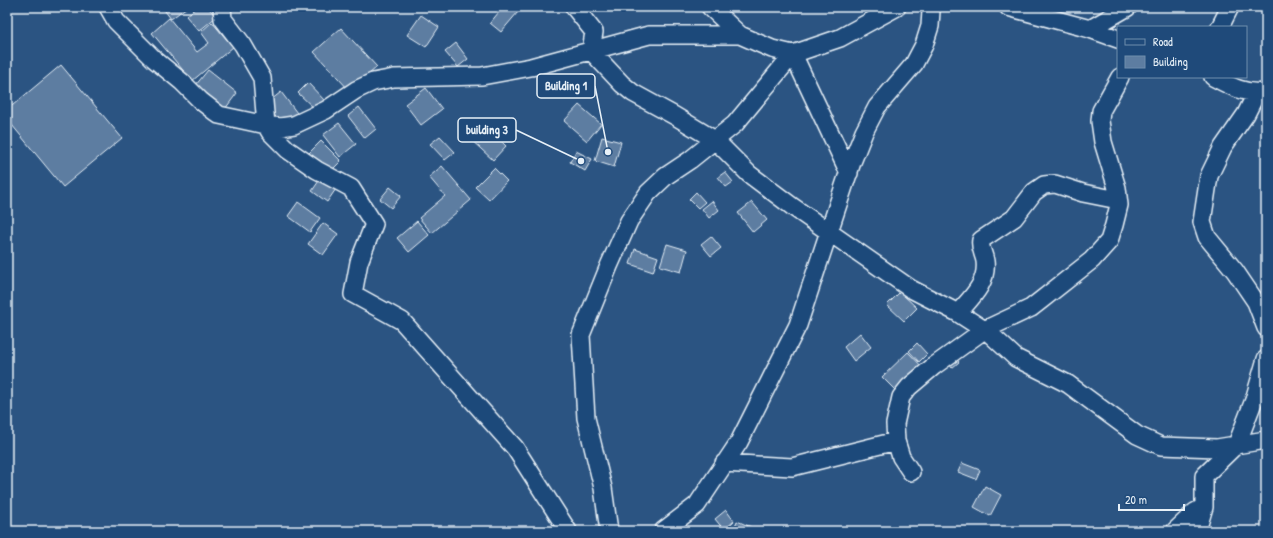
<svg xmlns="http://www.w3.org/2000/svg" width="1273" height="538" font-family="'Patrick Hand',sans-serif">
<style>
.building{fill:#5d7da1;stroke:#e8f1f8}
.lines{fill:none;stroke-linecap:round;stroke-linejoin:round}
.street-casing{stroke:#e8f1f8;stroke-width:20}
.street{stroke:#1f4a7a;stroke-width:17}
.leader{fill:none;stroke:#e8f1f8;stroke-width:1.5}
.callout-dot{fill:#e8f1f8;stroke:#1f4a7a;stroke-width:1.5}
.callout{fill:#1f4a7a;stroke:#e8f1f8;stroke-width:1.5}
.callout-label{font-size:12px;text-anchor:middle;font-weight:bold;fill:#e8f1f8}
</style>
<rect width="100%" height="100%" fill="#2b5482"/>
<filter id="ink" filterUnits="userSpaceOnUse"><feTurbulence type="fractalNoise" baseFrequency=".025" numOctaves="2"/><feDisplacementMap in="SourceGraphic" scale="8" xChannelSelector="R" yChannelSelector="G"/><feConvolveMatrix kernelMatrix="1 2 1 2 8 2 1 2 1" color-interpolation-filters="sRGB"/></filter>
<g filter="url(#ink)">
<!-- building -->
<path class="building" d="M162,7H187L171,19Z
M197,7H208L216,17L199,31L186,16Z
M503,7H512L518,12L501,32L490,23Z
M421,15L439,27L426,47L407,35Z
M169,18L197,52L209,43L201,32L212,22L233,47L192,81L152,33Z
M341,28L377,67L350,91L314,52Z
M456,43L468,59L458,67L445,52Z
M61,65L122,138L63,187L7,119V110Z
M208,70L237,93L225,109L195,86Z
M308,83L326,102L317,111L298,93Z
M426,88L442,109L421,125L405,104Z
M281,92L297,113L282,125L266,104Z
M579,105L601,124L587,141L564,121Z
M359,107L376,129L365,138L348,116Z
M339,123L356,144L340,157L323,135Z
M483,123L506,146L493,160L469,138Z
M440,136L455,152L445,160L430,144Z
M602,137L621,142L614,167L595,161Z
M321,141L341,161L328,174L308,154Z
M576,151L592,159L585,171L570,162Z
M442,166L471,200L432,233L419,218L445,196L429,177Z
M494,168L507,181L489,200L475,187Z
M725,172L733,182L726,187L718,177Z
M323,175L338,186L327,202L312,191Z
M390,187L401,196L391,208L380,199Z
M696,192L705,202L698,208L689,199Z
M712,201L719,210L709,218L702,209Z
M298,202L320,218L310,232L288,216Z
M752,202L767,220L753,232L738,213Z
M417,221L429,235L409,252L397,238Z
M323,223L338,234L323,255L308,244Z
M711,236L721,248L711,256L701,244Z
M667,244L687,250L681,272L660,266Z
M635,249L658,257L653,272L630,264Z
M900,292L917,308L904,321L887,305Z
M860,333L871,347L854,361L844,347Z
M917,343L927,354L919,362L909,351Z
M908,352L925,370L899,394L882,377Z
M952,353L959,362L952,368L945,359Z
M962,463L980,470L976,479L958,472Z
M985,486L1001,495L990,516L974,507Z
M726,510L734,521L724,530L715,519Z
M737,521L751,527L749,531H733Z"/>
<g class="lines">
<!-- street casing -->
<g class="street-casing">
<path id="street" d="M108,7L116,21L154,59L182,82L201,101L219,115L266,125L281,127L294,125L326,110L356,90L373,82L394,78L482,76L531,67L649,35H740
M222,7L223,19L243,45L262,78L266,125L270,132L288,150L317,170L351,188L374,224L359,262L353,294L402,321L515,448L568,531
M574,7L594,32L591,51L622,84L633,93L675,116L715,140L749,174L793,207L911,289L958,313L989,333L1016,358L1068,384L1137,435L1161,446L1217,448L1266,440
M710,7L740,35L772,49L793,54L840,38L897,7
M1008,7L1090,29L1118,39
M1220,27L1230,7
M1090,29L1128,7
M1213,77C1230,86 1246,95 1266,92
M1256,94L1246,114L1223,147L1209,176L1202,222L1207,237L1235,271L1256,302L1266,328
M958,313C971,298 988,283 985,261C984,254 979,247 981,240L1014,218L1034,192L1044,185L1055,184L1083,193L1118,200
M724,463L792,467L896,441
M911,472L901,457L896,441L895,424L901,397L909,387L934,366L984,330L1031,308L1040,301L1092,260L1109,241L1114,225L1119,205L1117,188L1103,142L1100,121L1101,111L1120,77
M609,531L603,488L586,418L581,335L609,266L629,221L648,193L666,176L690,160L735,124L793,54L849,173
M663,531L697,505L739,442L798,325L852,162L864,132L877,107L914,64L924,45L930,26L931,11L930,7
M1175,531L1195,512L1204,507V476L1237,444L1254,400L1266,359
M1197,531L1204,507"/>
</g>
<!-- street -->
<use href="#street" class="street"/>
</g>
</g>
<!-- callouts -->
<path class="leader" d="M608 152L595 86M581 161L516 130"/>
<g class="callout-dot">
<circle cx="608" cy="152" r="4"/>
<circle cx="581" cy="161" r="4"/>
</g>
<g class="callout">
<rect x="537" y="74" width="58" height="24" rx="4"/>
<rect x="458" y="118" width="58" height="24" rx="4"/>
</g>
<g class="callout-label">
<text x="566" y="90">Building 1</text>
<text x="487" y="134">building 3</text>
</g>
<!-- margin -->
<rect width="1273" height="538" fill="none" stroke="#1f4a7a" stroke-width="24"/>
<rect x="12" y="12" width="1249" height="514" fill="none" stroke="#e8f1f8" stroke-width="1.5" filter="url(#ink)"/>
<!-- legend -->
<rect x="1117" y="26" width="130" height="52" fill="#1f4a7a" stroke="#6f8dac"/>
<rect x="1125" y="39" width="20" height="6" fill="#1f4a7a" stroke="#6f8dac"/>
<text x="1153" y="46" font-size="12" fill="#e8f1f8">Road</text>
<rect x="1125" y="56" width="20" height="12" fill="#5d7da1" stroke="#6f8dac"/>
<text x="1153" y="66" font-size="12" fill="#e8f1f8">Building</text>
<!-- scale -->
<path d="M1119 504v6h65v-6" fill="none" stroke="#e8f1f8" stroke-width="2"/>
<text x="1125" y="504" font-size="12" fill="#e8f1f8" stroke="#1f4a7a" stroke-width="3" paint-order="stroke">20 m</text>
</svg>
